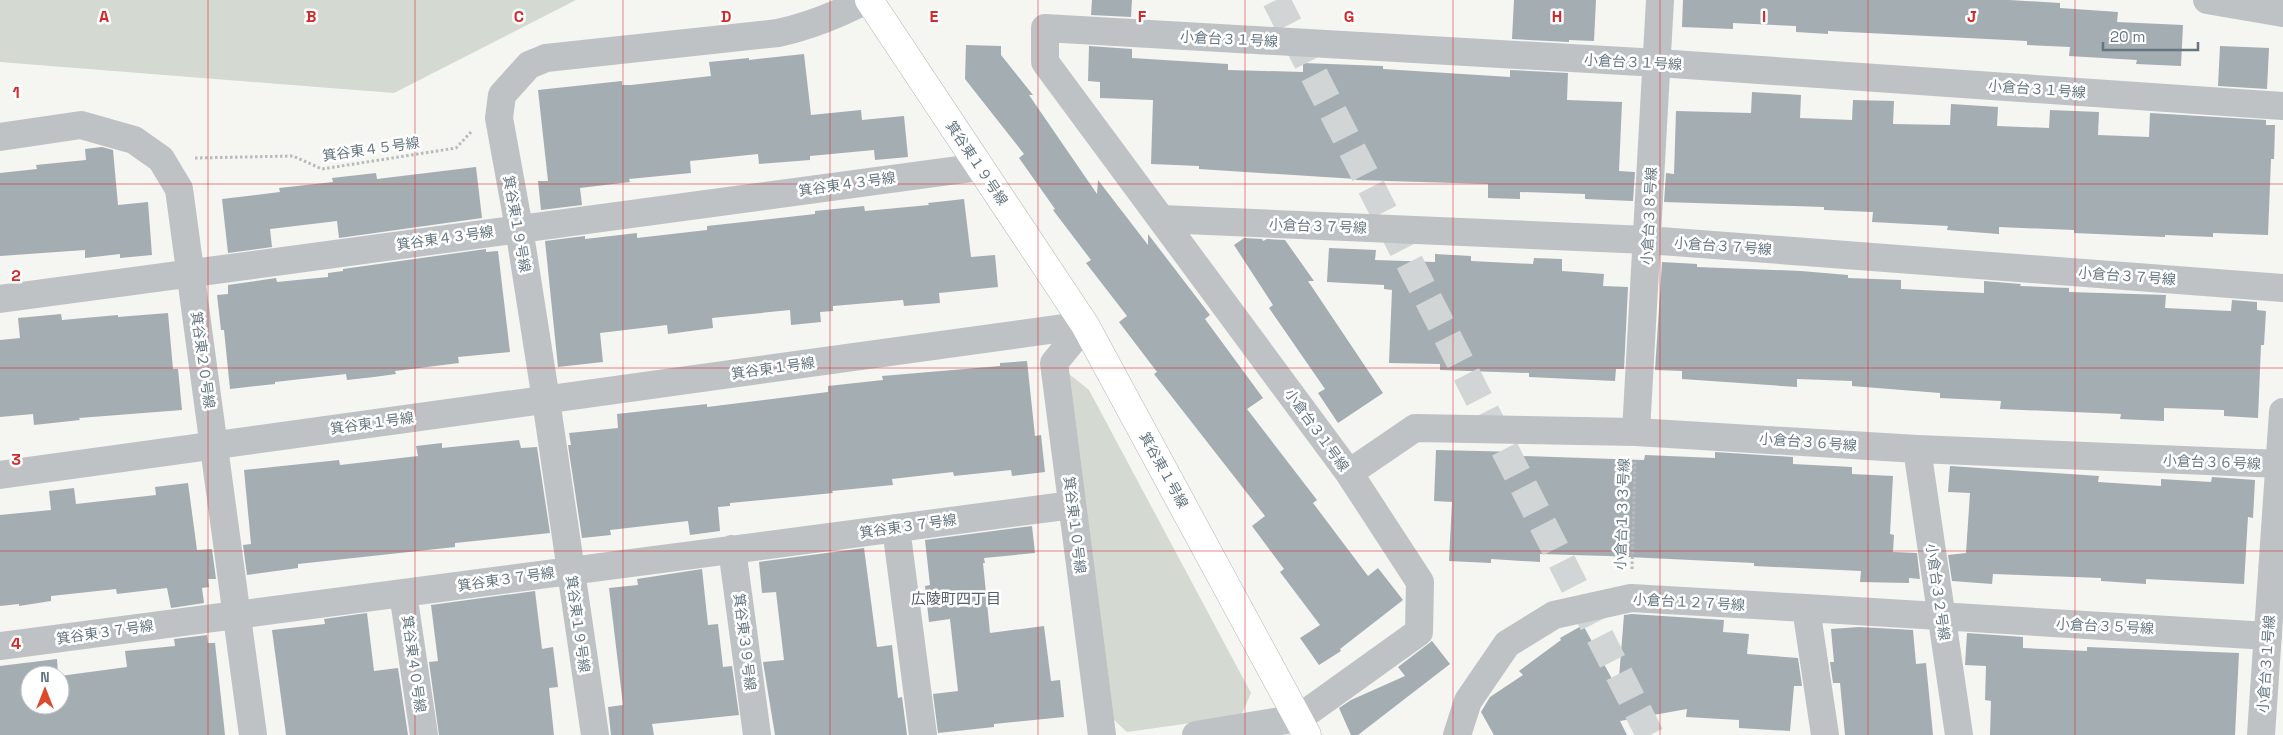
<svg xmlns="http://www.w3.org/2000/svg" width="2283" height="735" font-family="'Space Grotesk','Noto Sans JP',sans-serif">
<style>
.green{fill:#d4dad1}
.building{fill:#a4adb2}
.lines{fill:none;stroke-linecap:round;stroke-linejoin:round}
.secondary-tunnel{stroke:#d1d5d5;stroke-width:28;stroke-dasharray:28 14;stroke-linecap:butt}
.secondary-casing{stroke:#b0b6ba;stroke-width:29}
.path{stroke:#b8bbbd;stroke-width:3;stroke-dasharray:2.5 2.5;stroke-linecap:butt}
.street{stroke:#bec2c5;stroke-width:28}
.secondary{stroke:#fff;stroke-width:28}
.grid{fill:none;stroke:#d62828;stroke-width:1;stroke-opacity:0.55}
.labels{text-anchor:middle;stroke-width:5;stroke-linejoin:round;paint-order:stroke}
.street-label{font-size:14px;fill:#657681;stroke:#fff}
.neighbourhood-label{font-size:15px;fill:#525f67;stroke:#fff}
.grid-label{font-size:16px;text-anchor:middle;font-weight:bold;fill:#d62828;stroke:#fff;stroke-width:5;stroke-linejoin:round;paint-order:stroke}
</style>
<rect width="100%" height="100%" fill="#f5f5f1"/>
<!-- green -->
<path class="green" d="M0,0H576L394,93L0,62Z
M1068,373L1089,390L1251,693L1241,716L1127,732L1112,718Z"/>
<!-- building -->
<path class="building" d="M1092,0H1132L1131,17L1091,15Z
M1514,0H1596L1594,41L1569,40V42L1512,39Z
M1683,0H2009L2060,3V8L2118,12L2117,22L2183,25L2181,66L2136,64L2137,60L2069,56L2070,47L2027,45V41L1828,31V34L1796,32V26L1733,23V29L1682,27Z
M966,45L1001,46V55L1033,95H1029L1097,194L1098,180L1148,245V234L1210,315L1205,319L1263,398L1247,409L1317,500L1313,503L1368,576L1378,568L1403,600L1340,649L1341,651L1319,665L1300,638L1320,625L1280,572L1284,569L1252,526L1265,516L1154,374L1157,372L1119,322L1127,316L1086,263L1091,260L1053,210L1055,209L1019,158L1024,154L965,79Z
M1089,46L1132,49V58L1228,64V70L1303,72V63L1383,66V69L1510,77V70L1568,73L1567,100L1622,102L1619,171L1635,172L1633,201L1585,199V194L1520,192V199L1488,198V184L1355,180L1356,179L1199,169V166L1151,164L1153,100L1100,98V82L1088,81Z
M2220,46L2269,48L2267,89L2218,86Z
M804,54L811,115L861,110L862,120L904,116L908,157L875,160L874,150L810,156V160L759,164L758,154L690,161L691,173L629,179L630,182L580,188L582,205L541,210L538,181H548L538,90L622,81V85H631L711,76L709,62L749,58V60Z
M1752,92L1801,95L1800,118L1852,120L1853,100L1894,101L1893,124L1950,125L1951,104L1998,107L1997,126L2049,128L2050,110L2099,112L2098,135L2149,137L2150,113L2266,120V125H2275L2274,159H2271L2268,235L2213,233V237L2165,235V237L2074,233V230L1999,227V234L1947,230L1948,226L1872,222L1873,212L1824,210V207L1664,202L1666,173L1674,174L1676,111L1751,113Z
M102,147L113,150L118,205L148,202L152,255L120,258V254L85,258V250L0,256V173L37,169L36,165L86,160L85,149Z
M476,167L482,218L339,238L337,221L270,229L272,247L228,253L222,199L280,192L279,188L333,182L332,178L376,173L377,179Z
M964,199L971,257L995,255L998,287L939,293L940,303L904,306L903,300L833,306V311L820,312L821,322L791,325L790,310L712,318L713,328L668,334L667,325L600,333L603,362L558,367L545,241L585,236V239L637,233V238L707,230V226L815,214V211L864,206L865,211L929,205L928,203Z
M1244,238L1262,239L1263,241L1267,239L1285,240L1314,281H1308L1383,393L1338,423L1318,393L1325,389L1269,308L1273,305L1234,245Z
M1329,248L1376,250L1375,260L1435,262V254L1471,256V261L1533,264L1534,258L1562,259V271L1604,274L1603,286L1628,287L1624,369H1616L1615,381L1529,377V373L1440,370V364L1389,363L1392,290L1384,289V285L1327,282Z
M486,249V252L498,251L510,352L458,357L459,363L395,371L396,374L374,377L347,380L346,374L275,382V384L230,389L224,330H221L217,295L228,294V285L276,278L277,282L328,277V273L343,271V269Z
M1662,262L1697,264V267L1801,271L1848,275V278L1901,280V289L1984,293V281L2021,284L2020,286L2069,288V292L2166,295L2165,308L2231,311L2232,300L2257,302V310L2266,311L2264,345H2261L2258,418L2224,416V410L2164,408V421L2120,419L2121,414L2000,409L2001,401L1940,398V393L1852,386V381L1797,379V387L1682,379V371L1655,370Z
M168,313L173,369H178L182,410L79,418L80,420L34,425L33,414L0,417V340L20,338L18,318L61,314L62,320L118,315V317Z
M1027,361L1035,436L1041,435L1045,472L1012,476L1011,470L954,476L953,472L892,479L893,485L832,491L833,493L730,503V506L718,507L720,531L690,535L688,521L610,530L611,535L582,538L568,445H571L569,433L618,428L617,414L707,404V407L828,392V386L883,380L882,376L1000,366V363Z
M519,440L521,448L537,447L550,533L455,543V547L298,564V568L247,575L243,545L251,544L244,470L339,460L340,465L418,456L416,446L442,443V448Z
M1436,450L1522,452V456L1644,460L1645,455L1715,458V452L1793,457V464L1852,467V474L1893,476L1890,534L1894,535L1893,552L1917,553L1920,579L1909,578V583L1860,582L1861,571L1754,566V563L1607,556L1540,554V562L1491,559V563L1449,561L1452,502L1434,501Z
M1950,466L2099,476L2098,482L2161,486V479L2211,482L2212,477L2255,480L2253,518L2248,517L2244,584L2146,579V584L2101,581V578L1993,574L1992,584L1952,581L1948,555L1966,553L1970,493L1948,492Z
M188,483L197,550L212,549L216,579H208L209,587L202,588L204,603L171,608L167,588L117,594L116,589L51,596V601L19,606V604L0,606V515L51,510L49,491L74,488L76,504L156,495L155,487Z
M1032,526L1035,553L984,558L985,563H983L990,633L1044,626L1051,681L1060,680L1064,717L994,724V727L938,733L933,694L958,691L950,619L929,622L925,586L930,585L925,540Z
M864,548L877,647L892,645L898,698L902,697L907,735H775L763,662L784,660L776,592L762,593L759,562Z
M702,569L708,625L718,624L723,667L732,666L739,715L652,724L654,735H611L608,707L623,705L609,588L638,585L637,579Z
M535,591L542,649L553,647L558,687L549,688L554,735H439L429,662L438,661L431,605Z
M367,613L374,671L398,668L408,735H286L272,630L325,624L324,619Z
M1632,614L1724,620L1723,632L1749,634L1747,654L1798,658L1802,686H1794L1790,731L1739,728V720L1686,717L1687,709L1620,721L1627,735H1494L1481,712L1490,697L1523,675L1519,671L1561,640L1560,638L1583,625L1618,690L1624,615Z
M1859,627L1913,630L1916,664L1926,663L1933,735H1845L1840,683H1833L1830,662H1834L1831,629Z
M1967,633L2023,637V648L2087,651V647L2239,653L2235,735H1990L1991,701L1985,700L1986,666L1965,665Z
M207,635L208,643H215L225,735H0V666L57,659L58,675H30V705H60V676L127,667L125,651L175,646L174,639Z
M1432,641L1450,664L1358,735H1351L1339,708L1351,700L1405,676L1398,667Z"/>
<g class="lines">
<!-- secondary-tunnel -->
<path class="secondary-tunnel" d="M1276,0L1650,735"/>
<!-- secondary casing -->
<g class="secondary-casing">
<path id="secondary" d="M869,0L1085,325L1307,735"/>
</g>
<!-- path -->
<path class="path" d="M195,158L293,156L322,169L456,148L472,131
M1632,569L1635,462"/>
<!-- street -->
<path class="street" d="M2207,0L2283,13
M0,137L81,125L134,140L161,159L179,189L253,735
M1162,219L1647,240L2283,288
M0,299L980,167
M1085,325L1054,363L1102,735
M1636,432L1660,0
M1917,449L1959,735
M1349,473L1415,428L1636,432L1917,449L2280,464
M0,475L1085,325
M896,528L923,735
M732,549L757,735
M403,593L424,735
M0,646L1072,505
M595,735L546,400L519,228L499,118L502,95L529,65L546,58L778,33C810,26 837,15 866,0
M1196,735L1299,718L1419,632L1420,582L1349,473L1045,62V28L1658,63L2283,106
M1457,735L1468,701L1507,644L1554,615L1631,598L1806,608
M1825,735L1806,608L2268,636
M2261,735L2283,412"/>
<!-- secondary -->
<use href="#secondary" class="secondary"/>
</g>
<!-- grid -->
<path class="grid" d="M208,0V735M415,0V735M623,0V735M830,0V735M1038,0V735M1245,0V735M1453,0V735M1660,0V735M1868,0V735M2075,0V735M0,184H2283M0,368H2283M0,551H2283"/>
<g class="labels">
<!-- street labels -->
<g class="street-label">
<text transform="translate(1229 39) rotate(3)" y="5">小倉台３１号線</text>
<text transform="translate(1633 62) rotate(3)" y="5">小倉台３１号線</text>
<text transform="translate(2037 89) rotate(4)" y="5">小倉台３１号線</text>
<text transform="translate(371 149) rotate(-8)" y="5">箕谷東４５号線</text>
<text transform="translate(977 163) rotate(56)" y="5">箕谷東１９号線</text>
<text transform="translate(847 184) rotate(-8)" y="5">箕谷東４３号線</text>
<text transform="translate(1649 216) rotate(-87)" y="5">小倉台３８号線</text>
<text transform="translate(517 224) rotate(80)" y="5">箕谷東１９号線</text>
<text transform="translate(1318 226) rotate(2)" y="5">小倉台３７号線</text>
<text transform="translate(445 238) rotate(-8)" y="5">箕谷東４３号線</text>
<text transform="translate(1723 246) rotate(4)" y="5">小倉台３７号線</text>
<text transform="translate(2127 276) rotate(4)" y="5">小倉台３７号線</text>
<text transform="translate(203 360) rotate(82)" y="5">箕谷東２０号線</text>
<text transform="translate(773 368) rotate(-8)" y="5">箕谷東１号線</text>
<text transform="translate(372 423) rotate(-8)" y="5">箕谷東１号線</text>
<text transform="translate(1317 430) rotate(54)" y="5">小倉台３１号線</text>
<text transform="translate(1808 442) rotate(4)" y="5">小倉台３６号線</text>
<text transform="translate(2212 462) rotate(2)" y="5">小倉台３６号線</text>
<text transform="translate(1164 470) rotate(61)" y="5">箕谷東１号線</text>
<text transform="translate(1622 514) rotate(-88)" y="5">小倉台１３３号線</text>
<text transform="translate(1075 525) rotate(83)" y="5">箕谷東１０号線</text>
<text transform="translate(908 526) rotate(-8)" y="5">箕谷東３７号線</text>
<text transform="translate(506 579) rotate(-8)" y="5">箕谷東３７号線</text>
<text transform="translate(1938 592) rotate(82)" y="5">小倉台３２号線</text>
<text transform="translate(1689 602) rotate(3)" y="5">小倉台１２７号線</text>
<text transform="translate(578 624) rotate(82)" y="5">箕谷東１９号線</text>
<text transform="translate(2105 626) rotate(3)" y="5">小倉台３５号線</text>
<text transform="translate(105 632) rotate(-8)" y="5">箕谷東３７号線</text>
<text transform="translate(745 642) rotate(83)" y="5">箕谷東３９号線</text>
<text transform="translate(414 664) rotate(82)" y="5">箕谷東４０号線</text>
<text transform="translate(2266 664) rotate(-86)" y="5">小倉台３１号線</text>
</g>
<!-- neighbourhood labels -->
<g class="neighbourhood-label">
<text x="956" y="604">広陵町四丁目</text>
</g>
</g>
<g class="grid-label">
<text x="104" y="22">A</text>
<text x="311" y="22">B</text>
<text x="519" y="22">C</text>
<text x="726" y="22">D</text>
<text x="934" y="22">E</text>
<text x="1142" y="22">F</text>
<text x="1349" y="22">G</text>
<text x="1557" y="22">H</text>
<text x="1764" y="22">I</text>
<text x="1972" y="22">J</text>
<text x="16" y="98">1</text>
<text x="16" y="281">2</text>
<text x="16" y="465">3</text>
<text x="16" y="649">4</text>
</g>
<!-- north arrow -->
<g transform="translate(45 690)"><circle r="24" fill="#ffffff" stroke="#c1c8cd"/>
<path d="M0-4L9 19L0 12L-9 19Z" fill="#dc4a2a"/>
<text y="-8" font-size="14" font-weight="bold" text-anchor="middle" fill="#657681">N</text>
</g>
<!-- scale -->
<path d="M2103 42v8h95v-8" fill="none" stroke="#657681" stroke-width="2.5"/>
<text x="2110" y="42" font-size="15" fill="#657681" stroke="#ffffff" stroke-width="4" paint-order="stroke">20 m</text>
</svg>
